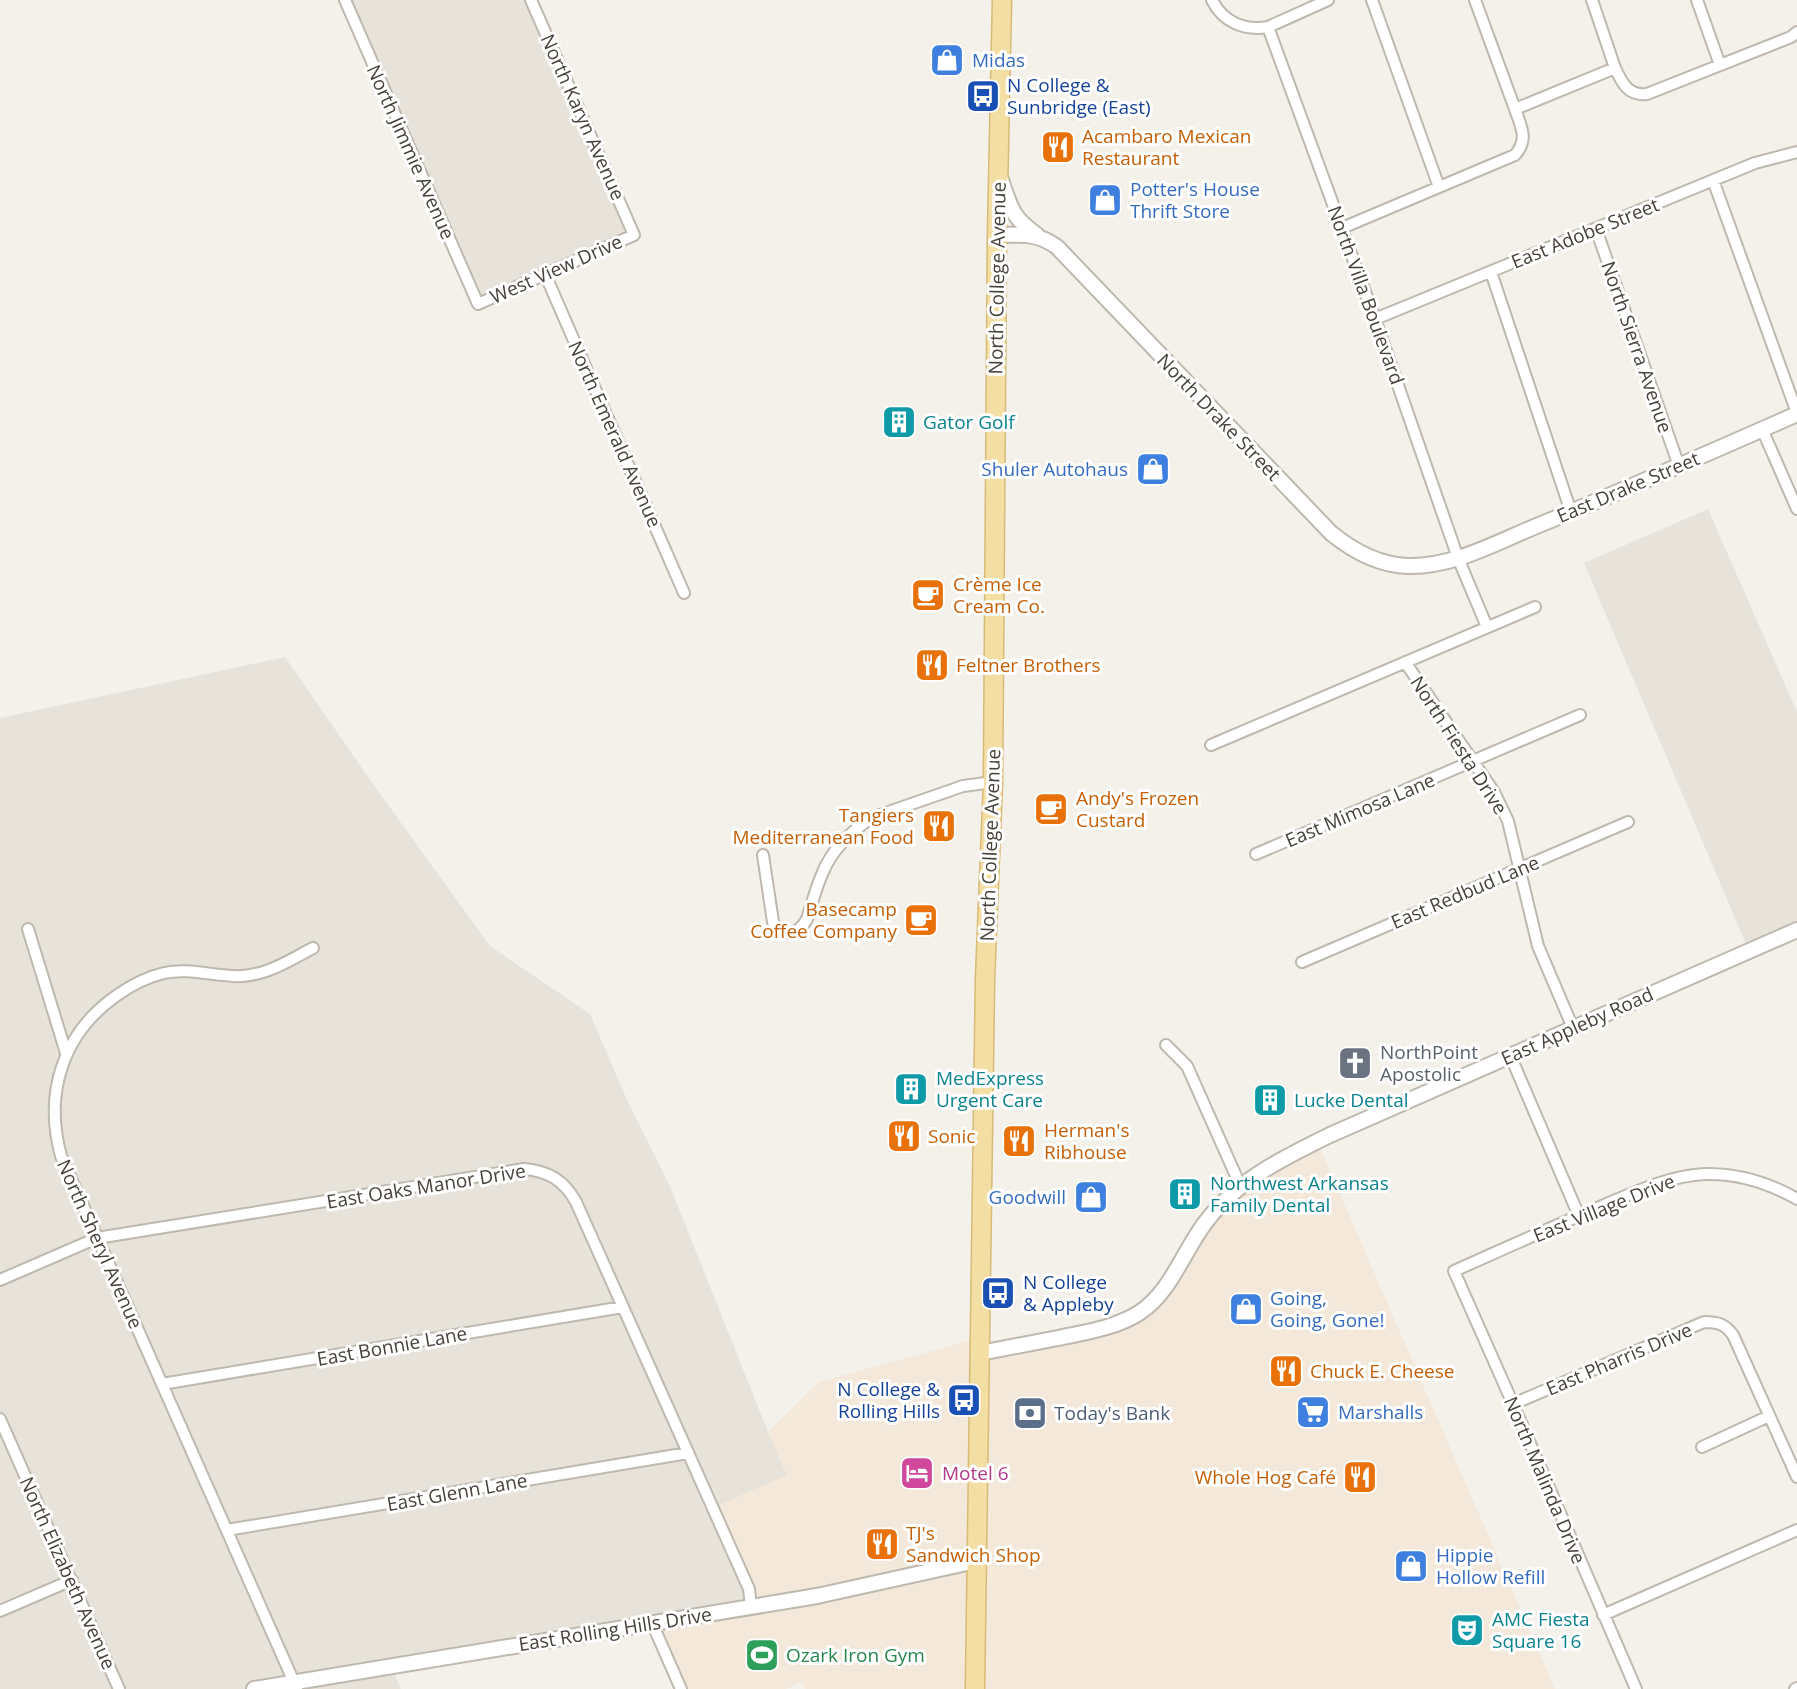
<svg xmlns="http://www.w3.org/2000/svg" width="1797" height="1689" font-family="'Open Sans',sans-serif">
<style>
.residential{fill:#e7e3da}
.commercial{fill:#f3e8d9}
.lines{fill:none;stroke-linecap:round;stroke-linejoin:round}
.minor-casing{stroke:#beb9ae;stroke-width:14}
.tertiary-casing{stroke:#beb9ae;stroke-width:18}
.primary-casing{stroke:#d7bb76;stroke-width:21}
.minor{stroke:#fff;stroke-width:10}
.tertiary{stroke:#fff;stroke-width:14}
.primary{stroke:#f3dea4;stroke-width:18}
.labels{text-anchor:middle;stroke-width:6;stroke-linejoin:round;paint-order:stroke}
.shop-label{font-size:19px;fill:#366cbe;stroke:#fff;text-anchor:start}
.transit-label{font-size:19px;fill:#164399;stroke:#fff;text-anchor:start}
.street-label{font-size:19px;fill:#47423a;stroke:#fff}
.food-label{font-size:19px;fill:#c56008;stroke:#fff;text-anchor:start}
.culture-label{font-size:19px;fill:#0d838f;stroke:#fff;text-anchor:start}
.worship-label{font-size:19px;fill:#5b616d;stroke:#fff;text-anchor:start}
.service-label{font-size:19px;fill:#4e5e75;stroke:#fff;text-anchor:start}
.hotel-label{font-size:19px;fill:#b23c85;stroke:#fff;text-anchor:start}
.leisure-label{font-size:19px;fill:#27864d;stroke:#fff;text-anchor:start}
</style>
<rect width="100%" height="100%" fill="#f4f1eb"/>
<!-- residential -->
<path class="residential" d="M345,0H531L634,235L478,304Z
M1708,509L1797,712V930L1749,951L1584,563Z
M285,657L373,784L490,946L590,1014L628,1102L671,1189L768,1432L787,1475L751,1606L391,1667L401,1689H0V718Z"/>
<!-- commercial -->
<path class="commercial" d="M1317,1141L1555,1689H805L802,1682L785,1689H681L652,1623L751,1606L712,1508L787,1475L768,1432L819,1382L980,1338V1352L1139,1313L1240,1185Z"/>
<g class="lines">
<!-- minor casing -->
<g class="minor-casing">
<path id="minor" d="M345,0L478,304L634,235L531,0
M1212,0C1223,22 1244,31 1268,27L1375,319L1458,558L1487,627
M1372,0L1439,187
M1475,0L1515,109
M1592,0L1615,68
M1697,0L1720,65
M1268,27L1328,0
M1713,180L1797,413
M1342,228L1515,155C1529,139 1521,127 1515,109L1615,68C1622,83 1628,96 1647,94L1791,37L1797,32
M1596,229L1679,466
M1491,272L1571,512
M545,274L684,593
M1375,319L1755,163L1797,152
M1762,429L1797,509
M1405,662L1494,792L1508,821L1538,946L1573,1028
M1211,745L1535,607
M1256,854L1580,715
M763,855L773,922C783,939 798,935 807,919C812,904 816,887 823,872C832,850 852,831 871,818L963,786L993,782
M28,929L66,1053
M1302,962L1628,822
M1166,1045L1187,1066L1240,1185
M1510,1055L1579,1216
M0,1280L97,1238L524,1169C548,1171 564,1180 576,1202L749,1589L751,1606
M162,1384L623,1307
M1513,1404L1704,1322C1718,1322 1725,1324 1733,1335L1797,1477
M0,1419L119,1689
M1702,1447L1769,1416
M227,1530L688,1453
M0,1611L72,1580
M1603,1615L1797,1530
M652,1623L681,1689
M297,1689L61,1156C44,1094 62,1034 116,996C130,986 147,977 164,973C187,968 210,975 233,976C263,978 288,961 313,948
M1636,1689L1513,1404L1454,1271C1503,1249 1552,1227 1602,1206C1635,1192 1668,1176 1705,1174C1738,1173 1769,1183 1797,1199
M1795,1689L1797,1688"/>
</g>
<!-- tertiary casing -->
<g class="tertiary-casing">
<path id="tertiary" d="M1000,177C1011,207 1010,216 1037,235
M997,235C1021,235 1037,232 1057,247L1331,533C1353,551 1378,565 1408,566C1454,567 1497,542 1539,525C1625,490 1711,452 1797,414
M980,1353C1006,1348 1032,1343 1058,1338C1086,1332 1115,1328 1139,1313C1171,1292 1183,1252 1205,1223C1237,1180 1283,1158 1330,1135L1797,930
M254,1689L817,1596L976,1561"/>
</g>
<!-- primary casing -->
<g class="primary-casing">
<path id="primary" d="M975,1689L985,979L993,782L997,235L1002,0"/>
</g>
<!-- minor -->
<use href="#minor" class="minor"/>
<!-- tertiary -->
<use href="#tertiary" class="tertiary"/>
<!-- primary -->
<use href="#primary" class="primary"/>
</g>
<!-- icons -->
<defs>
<g id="shop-square" transform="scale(1.75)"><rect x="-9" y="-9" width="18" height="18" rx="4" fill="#3f7fe0" stroke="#fff"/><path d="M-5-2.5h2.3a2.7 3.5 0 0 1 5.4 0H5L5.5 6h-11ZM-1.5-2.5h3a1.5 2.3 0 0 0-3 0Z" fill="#fff"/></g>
<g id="bus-square" transform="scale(1.75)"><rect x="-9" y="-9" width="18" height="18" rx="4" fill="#1a4fb4" stroke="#fff"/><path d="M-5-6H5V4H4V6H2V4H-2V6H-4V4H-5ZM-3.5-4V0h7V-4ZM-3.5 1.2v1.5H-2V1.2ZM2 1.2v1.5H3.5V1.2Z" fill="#fff"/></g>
<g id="restaurant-square" transform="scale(1.75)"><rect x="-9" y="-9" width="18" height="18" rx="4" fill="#e8710a" stroke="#fff"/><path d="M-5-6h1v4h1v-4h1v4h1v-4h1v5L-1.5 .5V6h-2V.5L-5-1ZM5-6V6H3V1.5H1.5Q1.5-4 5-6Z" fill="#fff"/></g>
<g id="building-square" transform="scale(1.75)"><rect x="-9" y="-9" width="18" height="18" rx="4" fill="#0f9aa8" stroke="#fff"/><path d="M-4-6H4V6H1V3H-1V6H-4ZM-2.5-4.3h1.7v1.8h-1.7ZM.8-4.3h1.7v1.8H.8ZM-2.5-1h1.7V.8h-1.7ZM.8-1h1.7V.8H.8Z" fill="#fff"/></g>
<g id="cafe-square" transform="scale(1.75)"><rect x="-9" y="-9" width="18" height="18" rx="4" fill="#e8710a" stroke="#fff"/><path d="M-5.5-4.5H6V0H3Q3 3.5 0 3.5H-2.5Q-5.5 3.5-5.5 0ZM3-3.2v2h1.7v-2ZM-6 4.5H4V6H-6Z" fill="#fff"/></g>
<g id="church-square" transform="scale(1.75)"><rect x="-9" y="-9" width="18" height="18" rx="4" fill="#6b7280" stroke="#fff"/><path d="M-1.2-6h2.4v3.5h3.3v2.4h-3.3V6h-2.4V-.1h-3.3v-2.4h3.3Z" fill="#fff"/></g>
<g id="supermarket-square" transform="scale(1.75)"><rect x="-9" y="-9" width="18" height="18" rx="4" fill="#3f7fe0" stroke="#fff"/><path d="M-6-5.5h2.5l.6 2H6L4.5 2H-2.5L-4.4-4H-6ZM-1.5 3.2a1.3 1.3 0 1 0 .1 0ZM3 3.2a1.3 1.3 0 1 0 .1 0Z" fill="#fff"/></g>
<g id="bank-square" transform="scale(1.75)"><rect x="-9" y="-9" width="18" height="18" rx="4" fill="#5c6f8a" stroke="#fff"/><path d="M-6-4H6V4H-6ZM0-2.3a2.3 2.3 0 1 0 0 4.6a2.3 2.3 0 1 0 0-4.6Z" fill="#fff"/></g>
<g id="hotel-square" transform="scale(1.75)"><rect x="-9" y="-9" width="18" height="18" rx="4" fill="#d1479c" stroke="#fff"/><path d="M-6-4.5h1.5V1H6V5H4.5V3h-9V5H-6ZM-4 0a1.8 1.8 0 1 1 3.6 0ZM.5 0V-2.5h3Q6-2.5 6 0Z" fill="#fff"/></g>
<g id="theatre-square" transform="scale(1.75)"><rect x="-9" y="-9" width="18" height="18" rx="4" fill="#0f9aa8" stroke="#fff"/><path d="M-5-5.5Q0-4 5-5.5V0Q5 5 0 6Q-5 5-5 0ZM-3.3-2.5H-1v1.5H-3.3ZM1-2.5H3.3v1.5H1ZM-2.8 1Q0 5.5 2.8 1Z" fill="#fff"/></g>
<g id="stadium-square" transform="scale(1.75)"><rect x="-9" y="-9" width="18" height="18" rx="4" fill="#2e9e5b" stroke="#fff"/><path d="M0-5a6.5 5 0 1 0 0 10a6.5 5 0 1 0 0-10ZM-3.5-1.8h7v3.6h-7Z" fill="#fff"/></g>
</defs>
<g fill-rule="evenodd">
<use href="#shop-square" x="947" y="60"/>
<use href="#bus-square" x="983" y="96"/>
<use href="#restaurant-square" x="1058" y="147"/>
<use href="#shop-square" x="1105" y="200"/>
<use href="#building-square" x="899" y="422"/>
<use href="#shop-square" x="1153" y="469"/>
<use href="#cafe-square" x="928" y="595"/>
<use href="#restaurant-square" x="932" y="665"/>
<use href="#cafe-square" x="1051" y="809"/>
<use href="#restaurant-square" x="939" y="826"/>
<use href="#cafe-square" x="921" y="920"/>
<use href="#church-square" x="1355" y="1063"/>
<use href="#building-square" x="911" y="1089"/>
<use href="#building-square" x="1270" y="1100"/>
<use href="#restaurant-square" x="904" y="1136"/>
<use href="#restaurant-square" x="1019" y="1141"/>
<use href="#building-square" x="1185" y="1194"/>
<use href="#shop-square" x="1091" y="1197"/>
<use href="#bus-square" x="998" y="1293"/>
<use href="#shop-square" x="1246" y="1309"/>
<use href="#restaurant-square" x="1286" y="1371"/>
<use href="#bus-square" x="964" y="1400"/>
<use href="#supermarket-square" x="1313" y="1412"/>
<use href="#bank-square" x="1030" y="1413"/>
<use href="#hotel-square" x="917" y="1473"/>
<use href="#restaurant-square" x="1360" y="1477"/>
<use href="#restaurant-square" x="882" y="1544"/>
<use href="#shop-square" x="1411" y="1566"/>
<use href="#theatre-square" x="1467" y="1630"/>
<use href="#stadium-square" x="762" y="1655"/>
</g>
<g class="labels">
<!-- shop labels -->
<g class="shop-label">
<text x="972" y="67">Midas</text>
<text x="1130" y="196">Potter's House<tspan x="1130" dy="22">Thrift Store</tspan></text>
<text x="1128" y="476" text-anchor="end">Shuler Autohaus</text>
<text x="1066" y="1204" text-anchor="end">Goodwill</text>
<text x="1270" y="1305">Going,<tspan x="1270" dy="22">Going, Gone!</tspan></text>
<text x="1338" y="1419">Marshalls</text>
<text x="1436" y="1562">Hippie<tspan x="1436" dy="22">Hollow Refill</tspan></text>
</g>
<!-- transit labels -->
<g class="transit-label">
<text x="1007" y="92">N College &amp;<tspan x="1007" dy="22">Sunbridge (East)</tspan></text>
<text x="1023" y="1289">N College<tspan x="1023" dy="22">&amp; Appleby</tspan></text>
<text x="940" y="1396" text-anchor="end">N College &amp;<tspan x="940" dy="22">Rolling Hills</tspan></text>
</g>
<!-- street labels -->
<g class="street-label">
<text transform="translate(583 117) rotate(66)" y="7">North Karyn Avenue</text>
<text transform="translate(411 152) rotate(66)" y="7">North Jimmie Avenue</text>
<text transform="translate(1585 233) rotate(-22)" y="7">East Adobe Street</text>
<text transform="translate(556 269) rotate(-24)" y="7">West View Drive</text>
<text transform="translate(997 278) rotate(-89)" y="7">North College Avenue</text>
<text transform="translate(1366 295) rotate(70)" y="7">North Villa Boulevard</text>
<text transform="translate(1637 347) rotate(71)" y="7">North Sierra Avenue</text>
<text transform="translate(1219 417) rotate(46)" y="7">North Drake Street</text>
<text transform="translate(615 434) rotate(66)" y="7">North Emerald Avenue</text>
<text transform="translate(1628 487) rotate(-23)" y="7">East Drake Street</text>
<text transform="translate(1459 745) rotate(57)" y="7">North Fiesta Drive</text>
<text transform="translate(1360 810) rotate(-23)" y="7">East Mimosa Lane</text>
<text transform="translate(990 845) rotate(-88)" y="7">North College Avenue</text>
<text transform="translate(1465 892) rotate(-23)" y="7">East Redbud Lane</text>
<text transform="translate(1577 1026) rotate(-24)" y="7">East Appleby Road</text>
<text transform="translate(426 1186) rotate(-9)" y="7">East Oaks Manor Drive</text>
<text transform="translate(1604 1208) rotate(-22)" y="7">East Village Drive</text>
<text transform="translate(100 1244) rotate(66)" y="7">North Sheryl Avenue</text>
<text transform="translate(392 1346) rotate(-10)" y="7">East Bonnie Lane</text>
<text transform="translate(1619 1359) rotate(-23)" y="7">East Pharris Drive</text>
<text transform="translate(1545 1480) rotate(67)" y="7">North Malinda Drive</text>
<text transform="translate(457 1492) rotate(-10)" y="7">East Glenn Lane</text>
<text transform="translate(68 1573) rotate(66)" y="7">North Elizabeth Avenue</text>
<text transform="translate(615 1629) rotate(-9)" y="7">East Rolling Hills Drive</text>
</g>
<!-- food labels -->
<g class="food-label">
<text x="1082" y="143">Acambaro Mexican<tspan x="1082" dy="22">Restaurant</tspan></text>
<text x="953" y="591">Crème Ice<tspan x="953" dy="22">Cream Co.</tspan></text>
<text x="956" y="672">Feltner Brothers</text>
<text x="1076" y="805">Andy's Frozen<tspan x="1076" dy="22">Custard</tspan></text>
<text x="914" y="822" text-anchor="end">Tangiers<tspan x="914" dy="22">Mediterranean Food</tspan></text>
<text x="897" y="916" text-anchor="end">Basecamp<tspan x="897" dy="22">Coffee Company</tspan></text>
<text x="1044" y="1137">Herman's<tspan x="1044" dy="22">Ribhouse</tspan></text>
<text x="928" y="1143">Sonic</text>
<text x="1310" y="1378">Chuck E. Cheese</text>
<text x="1336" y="1484" text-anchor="end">Whole Hog Café</text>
<text x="906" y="1540">TJ's<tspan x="906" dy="22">Sandwich Shop</tspan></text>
</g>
<!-- culture labels -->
<g class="culture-label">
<text x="923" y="429">Gator Golf</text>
<text x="936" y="1085">MedExpress<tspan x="936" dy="22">Urgent Care</tspan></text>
<text x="1294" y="1107">Lucke Dental</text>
<text x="1210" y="1190">Northwest Arkansas<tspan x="1210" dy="22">Family Dental</tspan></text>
<text x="1492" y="1626">AMC Fiesta<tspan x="1492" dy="22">Square 16</tspan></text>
</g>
<!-- worship labels -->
<g class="worship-label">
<text x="1380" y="1059">NorthPoint<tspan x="1380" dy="22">Apostolic</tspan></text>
</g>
<!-- service labels -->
<g class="service-label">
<text x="1054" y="1420">Today's Bank</text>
</g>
<!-- hotel labels -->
<g class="hotel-label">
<text x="942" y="1480">Motel 6</text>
</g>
<!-- leisure labels -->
<g class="leisure-label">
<text x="786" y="1662">Ozark Iron Gym</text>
</g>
</g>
</svg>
